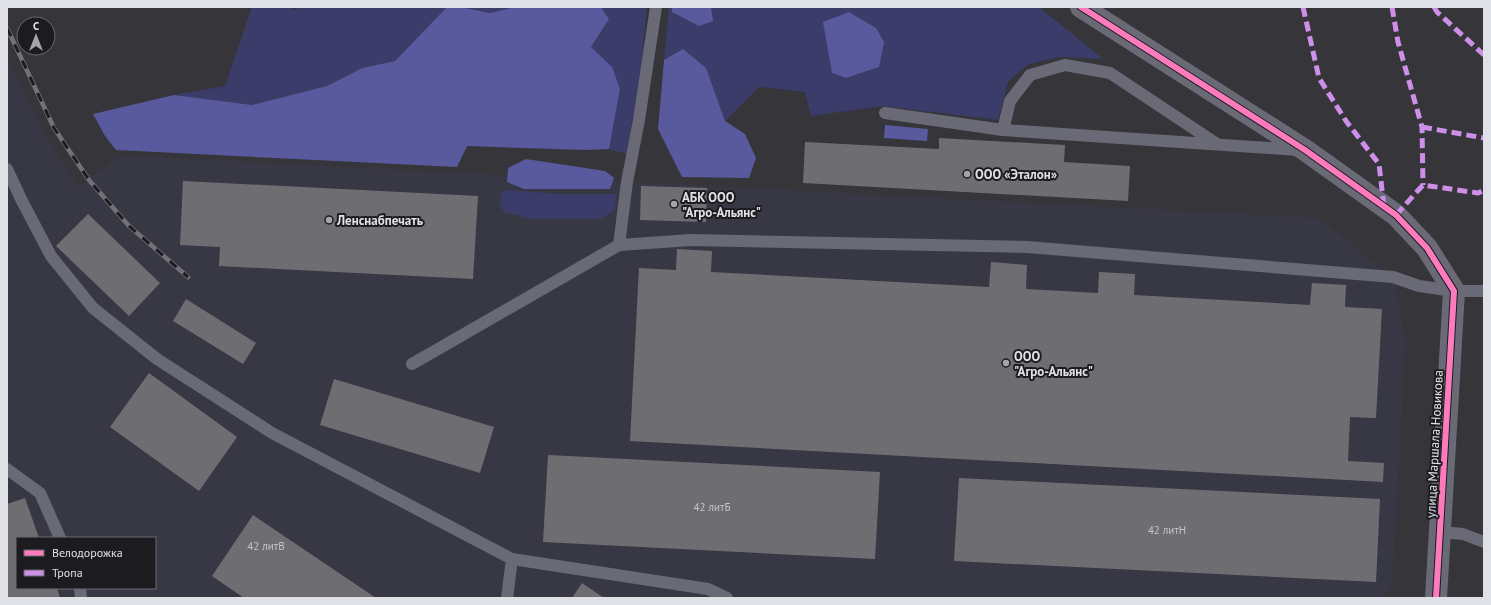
<svg xmlns="http://www.w3.org/2000/svg" width="1491" height="605" font-family="'PT Sans',sans-serif">
<style>
.built{fill:#383845;fill-rule:evenodd}
.green{fill:#3b3c6a;fill-rule:evenodd}
.forest{fill:#595a9d}
.building{fill:#6e6e72}
.lines{fill:none;stroke-linecap:round;stroke-linejoin:round}
.service{stroke:#696a75;stroke-width:12}
.minor{stroke:#696a75;stroke-width:22}
.rail-casing{stroke:#717178;stroke-width:4.5}
.rail{stroke:#1c1c20;stroke-width:3;stroke-dasharray:9;stroke-linecap:butt}
.quiet{stroke:#ce8fe9;stroke-width:5;stroke-dasharray:10 5;stroke-linecap:butt}
.cycleway-casing{stroke:#1c1c20;stroke-width:8}
.cycleway{stroke:#fd7abc;stroke-width:6}
.poi-dot{fill:#a4a5aa;stroke:#1c1c20;stroke-width:1.5}
.labels{text-anchor:middle;stroke-width:4;stroke-linejoin:round;paint-order:stroke}
.number-label{font-size:11px;fill:#c4c4c9}
.poi-label{font-size:13px;font-weight:bold;fill:#e0e1e6;stroke:#1c1c20;text-anchor:start}
.street-label{font-size:13px;fill:#e0e1e6;stroke:#1c1c20}
</style>
<rect width="100%" height="100%" fill="#35353a"/>
<!-- built -->
<path class="built" d="M7,57L47,138L79,187L120,155L1319,218L1393,277L1406,340L1392,586L1382,598H7ZM17,538H155V588H17Z"/>
<!-- green -->
<path class="green" d="M252,7H288L297,10V7H447L395,61L362,68L327,86L252,105L174,95L225,86Z
M460,7H515L490,13Z
M601,7H647L639,86L626,154L609,149L620,89L591,47L609,19Z
M669,7H672V12L712,21L711,7H1039L1103,59L1058,57L1027,65L1008,82L998,120L883,106L811,116L805,92L759,87L725,121L706,68L683,50L664,60ZM879,67L846,78L832,73Z
M503,190L560,194H616L615,209L601,219H533L504,212L499,203Z"/>
<!-- forest -->
<path class="forest" d="M447,7H460L490,13L515,7H601L609,19L591,47L612,67L620,89L609,149L586,150L467,146L457,167L116,150L105,136L93,114L174,95L252,105L327,86L362,68L395,61Z
M672,7H711L713,21L699,26L672,12Z
M849,12L876,28L884,42L879,67L846,78L832,73L823,22Z
M683,49L706,68L725,121L745,134L756,158L749,178L682,177L658,129L664,60Z
M885,125L928,129L927,141L884,138Z
M526,159L605,171L614,178L610,189H524L507,182L508,168Z"/>
<!-- building -->
<path class="building" d="M939,138L1065,145L1064,162L1130,166L1128,201L803,183L805,142L939,149Z
M183,181L478,196L473,279L219,266L220,247L180,245Z
M641,186L707,188L706,222L640,220Z
M88,214L160,283L129,316L56,246Z
M677,249L712,251L711,272L989,287L991,262L1027,265L1026,289L1098,293L1099,272L1135,274L1134,295L1310,305L1312,283L1346,285L1345,307L1382,309L1376,418L1350,417L1348,461L1384,463L1383,482L630,441L639,268L676,270Z
M186,299L256,343L243,364L173,321Z
M149,373L237,437L199,491L110,427Z
M334,379L494,427L480,473L320,425Z
M548,455L880,472L875,559L543,542Z
M959,478L1380,499L1376,582L954,561Z
M25,498L39,538H17V588H57L60,598H7V504Z
M253,515L376,598H244L212,576Z
M582,583L604,598H572Z"/>
<g class="lines">
<!-- service -->
<path class="service" d="M885,113L1003,130L1298,150
M1003,130L1010,101L1030,75L1065,65L1110,73L1217,144
M7,169L22,201L51,256L93,308L157,359L272,433L512,559L708,589L727,598
M619,245L691,240L1027,247L1393,277L1419,286L1454,291H1484
M412,364L619,245L627,182L639,120L656,7
M7,469L40,493L60,538
M1440,532L1463,534L1484,542
M80,588L81,598
M507,598L512,559"/>
<!-- minor -->
<path class="minor" d="M1081,7L1305,150L1396,215L1427,248L1454,291L1436,598"/>
<!-- rail casing -->
<g class="rail-casing">
<path id="rail" d="M7,28L54,128L89,180L129,226L188,277"/>
</g>
<!-- rail -->
<use href="#rail" class="rail"/>
<!-- quiet -->
<path class="quiet" d="M1303,7L1319,78L1346,121L1379,164L1384,207
M1392,7L1398,42L1422,127L1423,185
M1434,7L1437,12L1484,55
M1422,127L1484,138
M1396,215L1423,185L1478,193L1484,190"/>
<!-- cycleway casing -->
<g class="cycleway-casing">
<path id="cycleway" d="M1081,7L1305,150L1396,215L1427,248L1454,291L1436,598"/>
</g>
<!-- cycleway -->
<use href="#cycleway" class="cycleway"/>
</g>
<!-- markers -->
<g class="poi-dot">
<circle cx="967" cy="174" r="4"/>
<circle cx="674" cy="204" r="4"/>
<circle cx="329" cy="220" r="4"/>
<circle cx="1006" cy="363" r="4"/>
</g>
<g class="labels">
<!-- number labels -->
<g class="number-label">
<text x="712" y="511">42 литБ</text>
<text x="1167" y="534">42 литН</text>
<text x="266" y="550">42 литВ</text>
</g>
<!-- poi labels -->
<g class="poi-label">
<text x="975" y="179">ООО «Эталон»</text>
<text x="682" y="202">АБК ООО<tspan x="682" dy="15">"Агро-Альянс"</tspan></text>
<text x="337" y="225">Ленснабпечать</text>
<text x="1014" y="361">ООО<tspan x="1014" dy="15">"Агро-Альянс"</tspan></text>
</g>
<!-- street labels -->
<g class="street-label">
<text transform="translate(1434 444) rotate(-87)" y="5">улица Маршала Новикова</text>
</g>
</g>
<!-- border -->
<rect width="1491" height="605" fill="none" stroke="#e0e1e6" stroke-width="16"/>
<!-- legend -->
<rect x="16" y="537" width="140" height="52" fill="#1c1c20" stroke="#6a6b6f"/>
<rect x="24" y="550" width="20" height="6" fill="#fd7abc" stroke="#6a6b6f"/>
<text x="52" y="557" font-size="12" fill="#e0e1e6">Велодорожка</text>
<rect x="24" y="570" width="20" height="6" fill="#ce8fe9" stroke="#6a6b6f"/>
<text x="52" y="577" font-size="12" fill="#e0e1e6">Тропа</text>
<!-- north arrow -->
<g transform="translate(36 36)"><circle r="19" fill="#1c1c20" stroke="#6a6b6f"/>
<path d="M0-3L7 15L0 10L-7 15Z" fill="#a4a5aa"/>
<text y="-6" font-size="11" font-weight="bold" text-anchor="middle" fill="#e0e1e6">С</text>
</g>
</svg>
